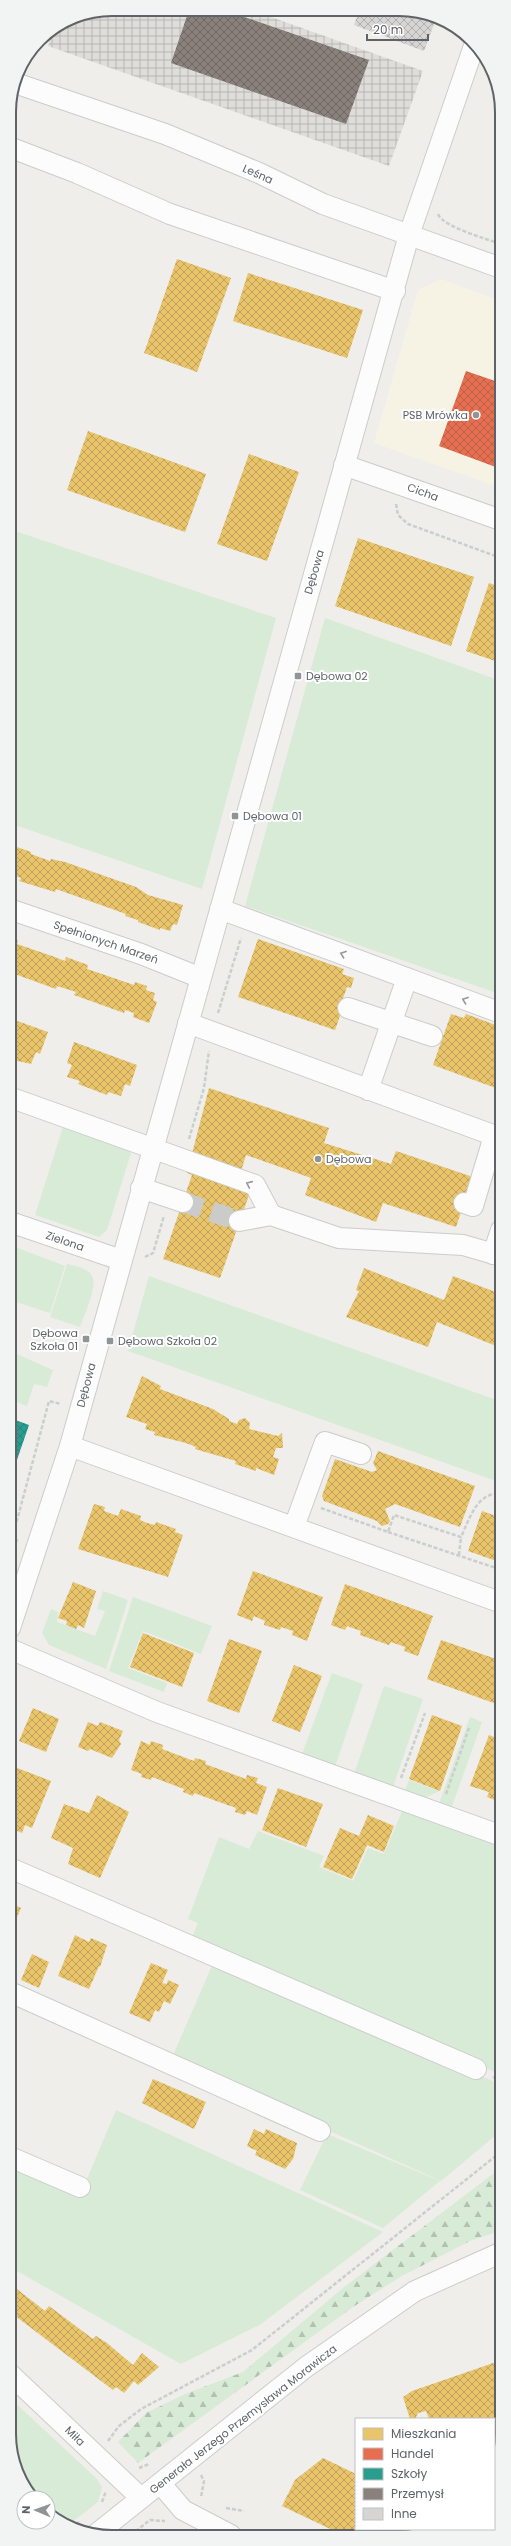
<svg xmlns="http://www.w3.org/2000/svg" width="511" height="2546" font-family="Poppins,sans-serif">
<style>
.commercial{fill:#f7f3e4}
.industrial{fill:url(#industrial-grid)}
.green{fill:#d8ebd6}
.forest{fill:url(#forest-firs)}
.homes{fill:url(#homes-cross-hatch)}
.shops{fill:url(#shops-cross-hatch)}
.schools{fill:url(#schools-cross-hatch)}
.industry{fill:url(#industry-cross-hatch)}
.building{fill:url(#building-cross-hatch)}
.lines{fill:none;stroke-linecap:round;stroke-linejoin:round}
.minor-tunnel{stroke:#cbcbca;stroke-width:20;stroke-dasharray:20 10;stroke-linecap:butt}
.minor-casing{stroke:#cbcccc;stroke-width:22}
.path{stroke:#cacfcc;stroke-width:2.5;stroke-dasharray:4 2;stroke-linecap:butt}
.minor{stroke:#fdfcfc;stroke-width:20}
.oneway{stroke:#96999c}
.poi-dot{fill:#919496;stroke:#fff;stroke-width:1.5}
.labels{text-anchor:middle;stroke-width:4;stroke-linejoin:round;paint-order:stroke}
.street-label{font-size:11px;fill:#5f6368;stroke:#fff}
.poi-label{font-size:11px;fill:#5f6368;stroke:#fff;text-anchor:start}
.rim{fill:none;stroke:#5f6368;stroke-width:2}
</style>
<defs>
<pattern id="industrial-grid" width="8" height="8" patternUnits="userSpaceOnUse"><rect width="8" height="8" fill="#dfddda"/><path d="M0 4h8M4 0v8" fill="none" stroke="#b8b7b5"/></pattern>
<pattern id="forest-firs" width="22" height="20" patternUnits="userSpaceOnUse"><rect width="22" height="20" fill="#d8ebd6"/><path d="M5 1l3.5 6h-7zM16 11l3.5 6h-7z" fill="#b2c2b1"/></pattern>
<pattern id="homes-cross-hatch" width="8" height="8" patternUnits="userSpaceOnUse"><rect width="8" height="8" fill="#e9c46a"/><path d="M0 0l8 8M0 8l8-8" fill="none" stroke="#c0a35b"/></pattern>
<pattern id="shops-cross-hatch" width="8" height="8" patternUnits="userSpaceOnUse"><rect width="8" height="8" fill="#e76f51"/><path d="M0 0l8 8M0 8l8-8" fill="none" stroke="#be5f47"/></pattern>
<pattern id="schools-cross-hatch" width="8" height="8" patternUnits="userSpaceOnUse"><rect width="8" height="8" fill="#2a9d8f"/><path d="M0 0l8 8M0 8l8-8" fill="none" stroke="#278479"/></pattern>
<pattern id="industry-cross-hatch" width="8" height="8" patternUnits="userSpaceOnUse"><rect width="8" height="8" fill="#8a817c"/><path d="M0 0l8 8M0 8l8-8" fill="none" stroke="#6e6865"/></pattern>
<pattern id="building-cross-hatch" width="8" height="8" patternUnits="userSpaceOnUse"><rect width="8" height="8" fill="#d6d5d3"/><path d="M0 0l8 8M0 8l8-8" fill="none" stroke="#b1b0af"/></pattern>
</defs>
<rect width="100%" height="100%" fill="#efeeea"/>
<!-- commercial -->
<path class="commercial" d="M441,279L501,301V488L374,443L418,290Z"/>
<!-- industrial -->
<path class="industrial" d="M112,9L251,10L423,71L389,166L48,46L54,29L73,17Z"/>
<!-- green -->
<path class="green" d="M9,529L276,618L202,889L9,823Z
M325,618L501,681V988L494,992L245,906Z
M63,1127L127,1147L131,1153L107,1230L99,1237L35,1215Z
M10,1245L65,1266L50,1313L10,1300Z
M67,1264C74,1266 89,1268 92,1276C98,1286 84,1316 80,1327L50,1317Z
M149,1276L502,1402V1483L128,1351Z
M10,1351L53,1370L47,1387L34,1384L27,1406L10,1400Z
M103,1591L128,1600L106,1669L49,1645L42,1633L51,1609L58,1612L57,1622L95,1636L105,1611L97,1609Z
M133,1597L212,1626L201,1654L143,1631L128,1668L167,1683L164,1692L109,1671Z
M332,1673L363,1684L335,1767L302,1754Z
M384,1686L423,1699L392,1790L353,1777Z
M470,1717L482,1722L451,1809L439,1804Z
M409,1780L439,1791L423,1799L404,1793Z
M403,1809L502,1843V2075L191,1940L198,1923L188,1919L219,1837L249,1849L258,1831L324,1856L319,1867L353,1881L368,1848L384,1854Z
M214,1961L502,2085V2130L441,2181L171,2060Z
M116,2110L383,2232L261,2324L181,2364L10,2267V2161L82,2191Z
M327,2134L440,2181L383,2228L300,2190Z
M10,2398L97,2479L102,2487L98,2502L67,2526L48,2513V2498H33L10,2447Z"/>
<!-- forest -->
<path class="forest" d="M502,2167V2230L470,2241L400,2277L353,2307L138,2463L118,2442L146,2413L185,2394L243,2372L343,2288Z"/>
<!-- homes -->
<path class="homes" d="M177,259L231,278L197,372L144,353Z
M248,273L363,310L347,358L233,321Z
M88,431L206,474L185,532L67,490Z
M249,454L299,472L267,561L217,544Z
M358,538L474,577L451,646L335,606Z
M489,583L501,587V663L466,651Z
M17,847L31,852V854L50,861L51,859L65,862L136,887L148,895L183,905L177,925L173,924L170,931L160,928V930L138,922V920L125,916L126,914L56,889L55,892L19,881L21,878L10,874L12,867L10,866Z
M9,937L18,940L17,944L52,956L65,961L66,957L88,965L87,969L99,973L134,985L135,982L147,986L146,990L155,993L153,1000L157,1002L149,1023L133,1017L134,1013L125,1010L124,1013L74,995L76,992L57,986L56,989L9,972Z
M258,939L344,969L342,974L354,978L351,988L347,987L341,1004L344,1005L335,1030L238,997Z
M451,1014L464,1018L466,1014L501,1027V1090L433,1065Z
M9,1018L48,1032L40,1054L36,1052L31,1064L9,1059Z
M74,1042L137,1065L130,1086L125,1084L121,1096L108,1092L107,1095L78,1084L80,1081L67,1077L72,1065L67,1063Z
M209,1088L329,1128L324,1143L391,1164L396,1151L473,1177L456,1227L383,1203L376,1222L305,1195L311,1178L246,1155L236,1188L250,1192L220,1278L163,1259L192,1175L187,1173Z
M364,1268L444,1300L453,1276L501,1294V1348L437,1322L428,1347L346,1317L359,1291L356,1290Z
M142,1376L161,1386L160,1389L213,1409L229,1419V1421L237,1424L239,1420L245,1418L250,1423L249,1429L278,1436L282,1433L283,1448H276L273,1457L279,1459L274,1475L256,1468V1471L235,1464L236,1461L195,1449L196,1447L186,1443L154,1435L155,1432L145,1429L147,1424L126,1417Z
M378,1451L475,1486L460,1527L395,1504L385,1509L390,1521L388,1524L382,1526L377,1521L324,1501L322,1496L335,1459L372,1472L377,1470L373,1463Z
M94,1504L105,1507L104,1511L118,1516L121,1509L141,1516L140,1520L147,1523L155,1525L156,1522L176,1529L175,1532L183,1535L168,1577L78,1549Z
M482,1511L502,1518V1563L468,1551Z
M253,1571L323,1597L307,1641L292,1635L293,1631L281,1627L280,1630L264,1625L265,1621L254,1616L252,1621L237,1615Z
M73,1582L96,1591L84,1628L78,1625L76,1629L66,1625L67,1621L58,1618Z
M345,1584L433,1616L418,1656L404,1651L405,1647L391,1642L389,1645L360,1635L361,1631L347,1626L345,1630L331,1625Z
M143,1633L194,1653L182,1687L130,1667Z
M229,1639L262,1651L239,1713L207,1701Z
M441,1640L502,1661V1706L427,1679Z
M294,1665L322,1676L300,1732L272,1721Z
M33,1708L59,1719L46,1752L19,1741Z
M432,1715L462,1726L440,1791L409,1779Z
M88,1722L98,1726L100,1722L123,1731L119,1740L121,1744L112,1758L90,1749L88,1751L78,1747Z
M489,1735L502,1740V1803L487,1797L489,1792L470,1786Z
M141,1741L150,1745L151,1741L163,1745L162,1749L194,1761L195,1758L206,1761L205,1764L246,1779L247,1775L258,1778L256,1783L267,1787L257,1815L247,1811L245,1815L235,1812L236,1808L194,1793L193,1796L183,1792L184,1789L152,1777L151,1780L141,1777L142,1774L131,1770Z
M12,1766L51,1781L32,1828L25,1825L22,1833L10,1828V1814L14,1806L11,1805L14,1796L10,1795V1772Z
M278,1788L323,1804L306,1847L262,1830Z
M97,1795L129,1812L100,1878L68,1864L73,1848L51,1838L64,1804L89,1813Z
M368,1815L394,1826L384,1852L367,1845L352,1879L323,1867L340,1828L359,1836Z
M10,1903L21,1908L10,1934Z
M75,1935L89,1942L91,1938L107,1945L100,1967L99,1966L89,1989L58,1976Z
M32,1954L49,1962L39,1988L21,1980Z
M151,1963L168,1970L162,1983L167,1984L168,1980L179,1985L170,2004L164,2001L159,2012L155,2010L150,2022L129,2013Z
M153,2079L206,2102L194,2129L142,2103Z
M254,2129L264,2134L266,2129L297,2143L293,2159L285,2169L255,2155L257,2151L247,2146Z
M13,2286L45,2311L49,2306L93,2339L96,2336L107,2343L133,2365L142,2353L159,2367L138,2385L134,2381L124,2393L116,2387L113,2390L10,2312V2288Z
M502,2360V2429L494,2432V2419H429L426,2411L418,2413L415,2419H410L403,2397L412,2391Z
M323,2458L356,2474V2529H397L394,2536H345L282,2506L295,2480Z"/>
<!-- shops -->
<path class="shops" d="M466,371L501,383V469L439,446Z"/>
<!-- schools -->
<path class="schools" d="M10,1418L29,1425L10,1480Z"/>
<!-- industry -->
<path class="industry" d="M189,10H224L369,60L346,124L171,63Z"/>
<!-- building -->
<path class="building" d="M359,11H413L436,19L424,51L354,25Z"/>
<g class="lines">
<!-- minor-tunnel -->
<path class="minor-tunnel" d="M183,1202L239,1221"/>
<!-- minor casing -->
<g class="minor-casing">
<path id="minor" d="M15,83L165,134L259,173L323,204L501,268
M9,147L77,173L170,214L395,291
M344,465L501,520
M9,909L141,954L201,978
M220,909L501,1013
M348,1008L432,1036
M188,1023L501,1138
M368,1090L407,978
M9,1097L255,1185L271,1215
M141,1188L183,1202
M464,1203L473,1206L494,1136
M239,1221L271,1215L339,1238L463,1245L501,1256
M10,1222L121,1260
M493,1254L501,1230
M70,1446L502,1603
M294,1527L325,1442L361,1454
M10,1628L70,1446L409,235L475,43
M10,1649L157,1712L502,1836
M10,1868L476,2069
M10,1992L320,2131
M10,2157L80,2187
M10,2374L141,2498
M160,2483L183,2510L231,2535
M95,2535L306,2367L415,2291L502,2252"/>
</g>
<!-- path -->
<path class="path" d="M438,214C443,227 487,239 501,244
M396,504L398,515L408,524L501,558
M218,1013L241,938
M189,1139L204,1088L209,1051
M145,1257L153,1253L164,1216
M321,1508L388,1532L394,1515L461,1537C470,1518 477,1491 502,1494
M388,1532L502,1570
M18,1541L12,1539L49,1401L61,1404
M459,1555L461,1537
M10,1682L13,1671
M401,1778L425,1713
M446,1794L469,1728
M493,2077L502,2081
M108,2441L119,2426L141,2409L252,2350L502,2151
M494,2443L502,2441
M139,2468L149,2464
M201,2475L204,2481L201,2497
M102,2502L106,2491
M226,2508L244,2511
M71,2527L79,2522
M131,2535L150,2520L165,2521"/>
<!-- minor -->
<use href="#minor" class="minor"/>
</g>
<!-- one-way arrows -->
<defs><path id="oneway-chevron" d="M-2-3.5L2.5 0L-2 3.5" fill="none" stroke-width="1.6" stroke-linecap="round" stroke-linejoin="round"/></defs>
<g class="oneway">
<use href="#oneway-chevron" transform="translate(343 954) rotate(-160)"/>
<use href="#oneway-chevron" transform="translate(465 1000) rotate(-160)"/>
<use href="#oneway-chevron" transform="translate(249 1184) rotate(-156)"/>
</g>
<!-- markers -->
<g class="poi-dot">
<circle cx="476" cy="415" r="4"/>
<rect x="294" y="672" width="8" height="8" rx="2"/>
<rect x="231" y="812" width="8" height="8" rx="2"/>
<circle cx="318" cy="1159" r="4"/>
<rect x="82" y="1335" width="8" height="8" rx="2"/>
<rect x="106" y="1337" width="8" height="8" rx="2"/>
</g>
<g class="labels">
<!-- street labels -->
<g class="street-label">
<text transform="translate(258 174) rotate(24)" y="4">Leśna</text>
<text transform="translate(423 492) rotate(20)" y="4">Cicha</text>
<text transform="translate(314 572) rotate(-74)" y="4">Dębowa</text>
<text transform="translate(106 942) rotate(19)" y="4">Spełnionych Marzeń</text>
<text transform="translate(65 1241) rotate(19)" y="4">Zielona</text>
<text transform="translate(86 1385) rotate(-75)" y="4">Dębowa</text>
<text transform="translate(243 2419) rotate(-38)" y="4">Generała Jerzego Przemysława Morawicza</text>
<text transform="translate(75 2436) rotate(44)" y="4">Miła</text>
</g>
<!-- poi labels -->
<g class="poi-label">
<text x="468" y="419" text-anchor="end">PSB Mrówka</text>
<text x="306" y="680">Dębowa 02</text>
<text x="243" y="820">Dębowa 01</text>
<text x="326" y="1163">Dębowa</text>
<text x="78" y="1337" text-anchor="end">Dębowa<tspan x="78" dy="13">Szkoła 01</tspan></text>
<text x="118" y="1345">Dębowa Szkoła 02</text>
</g>
</g>
<!-- crop -->
<path d="M0 0H511V2546H0ZM112 16H399A96 96 0 0 1 495 112V2434A96 96 0 0 1 399 2530H112A96 96 0 0 1 16 2434V112A96 96 0 0 1 112 16Z" fill="#f2f3f3" fill-rule="evenodd"/>
<path class="rim" d="M112 16H399A96 96 0 0 1 495 112V2434A96 96 0 0 1 399 2530H112A96 96 0 0 1 16 2434V112A96 96 0 0 1 112 16Z"/>
<!-- legend -->
<rect x="355" y="2418" width="140" height="112" fill="#ffffff" stroke="#bfc1c3"/>
<rect x="363" y="2428" width="20" height="12" fill="#e9c46a" stroke="#bfc1c3"/>
<text x="391" y="2438" font-size="12" fill="#5f6368">Mieszkania</text>
<rect x="363" y="2448" width="20" height="12" fill="#e76f51" stroke="#bfc1c3"/>
<text x="391" y="2458" font-size="12" fill="#5f6368">Handel</text>
<rect x="363" y="2468" width="20" height="12" fill="#2a9d8f" stroke="#bfc1c3"/>
<text x="391" y="2478" font-size="12" fill="#5f6368">Szkoły</text>
<rect x="363" y="2488" width="20" height="12" fill="#8a817c" stroke="#bfc1c3"/>
<text x="391" y="2498" font-size="12" fill="#5f6368">Przemysł</text>
<rect x="363" y="2508" width="20" height="12" fill="#d6d5d3" stroke="#bfc1c3"/>
<text x="391" y="2518" font-size="12" fill="#5f6368">Inne</text>
<!-- north arrow -->
<g transform="translate(36 2510) rotate(272)"><circle r="19" fill="#ffffff" stroke="#bfc1c3"/>
<path d="M0-3L7 15L0 10L-7 15Z" fill="#919496"/>
<text y="-6" font-size="11" font-weight="bold" text-anchor="middle" fill="#5f6368">N</text>
</g>
<!-- scale -->
<path d="M367 34v6h61v-6" fill="none" stroke="#5f6368" stroke-width="2"/>
<text x="373" y="34" font-size="12" fill="#5f6368" stroke="#ffffff" stroke-width="3" paint-order="stroke">20 m</text>
</svg>
